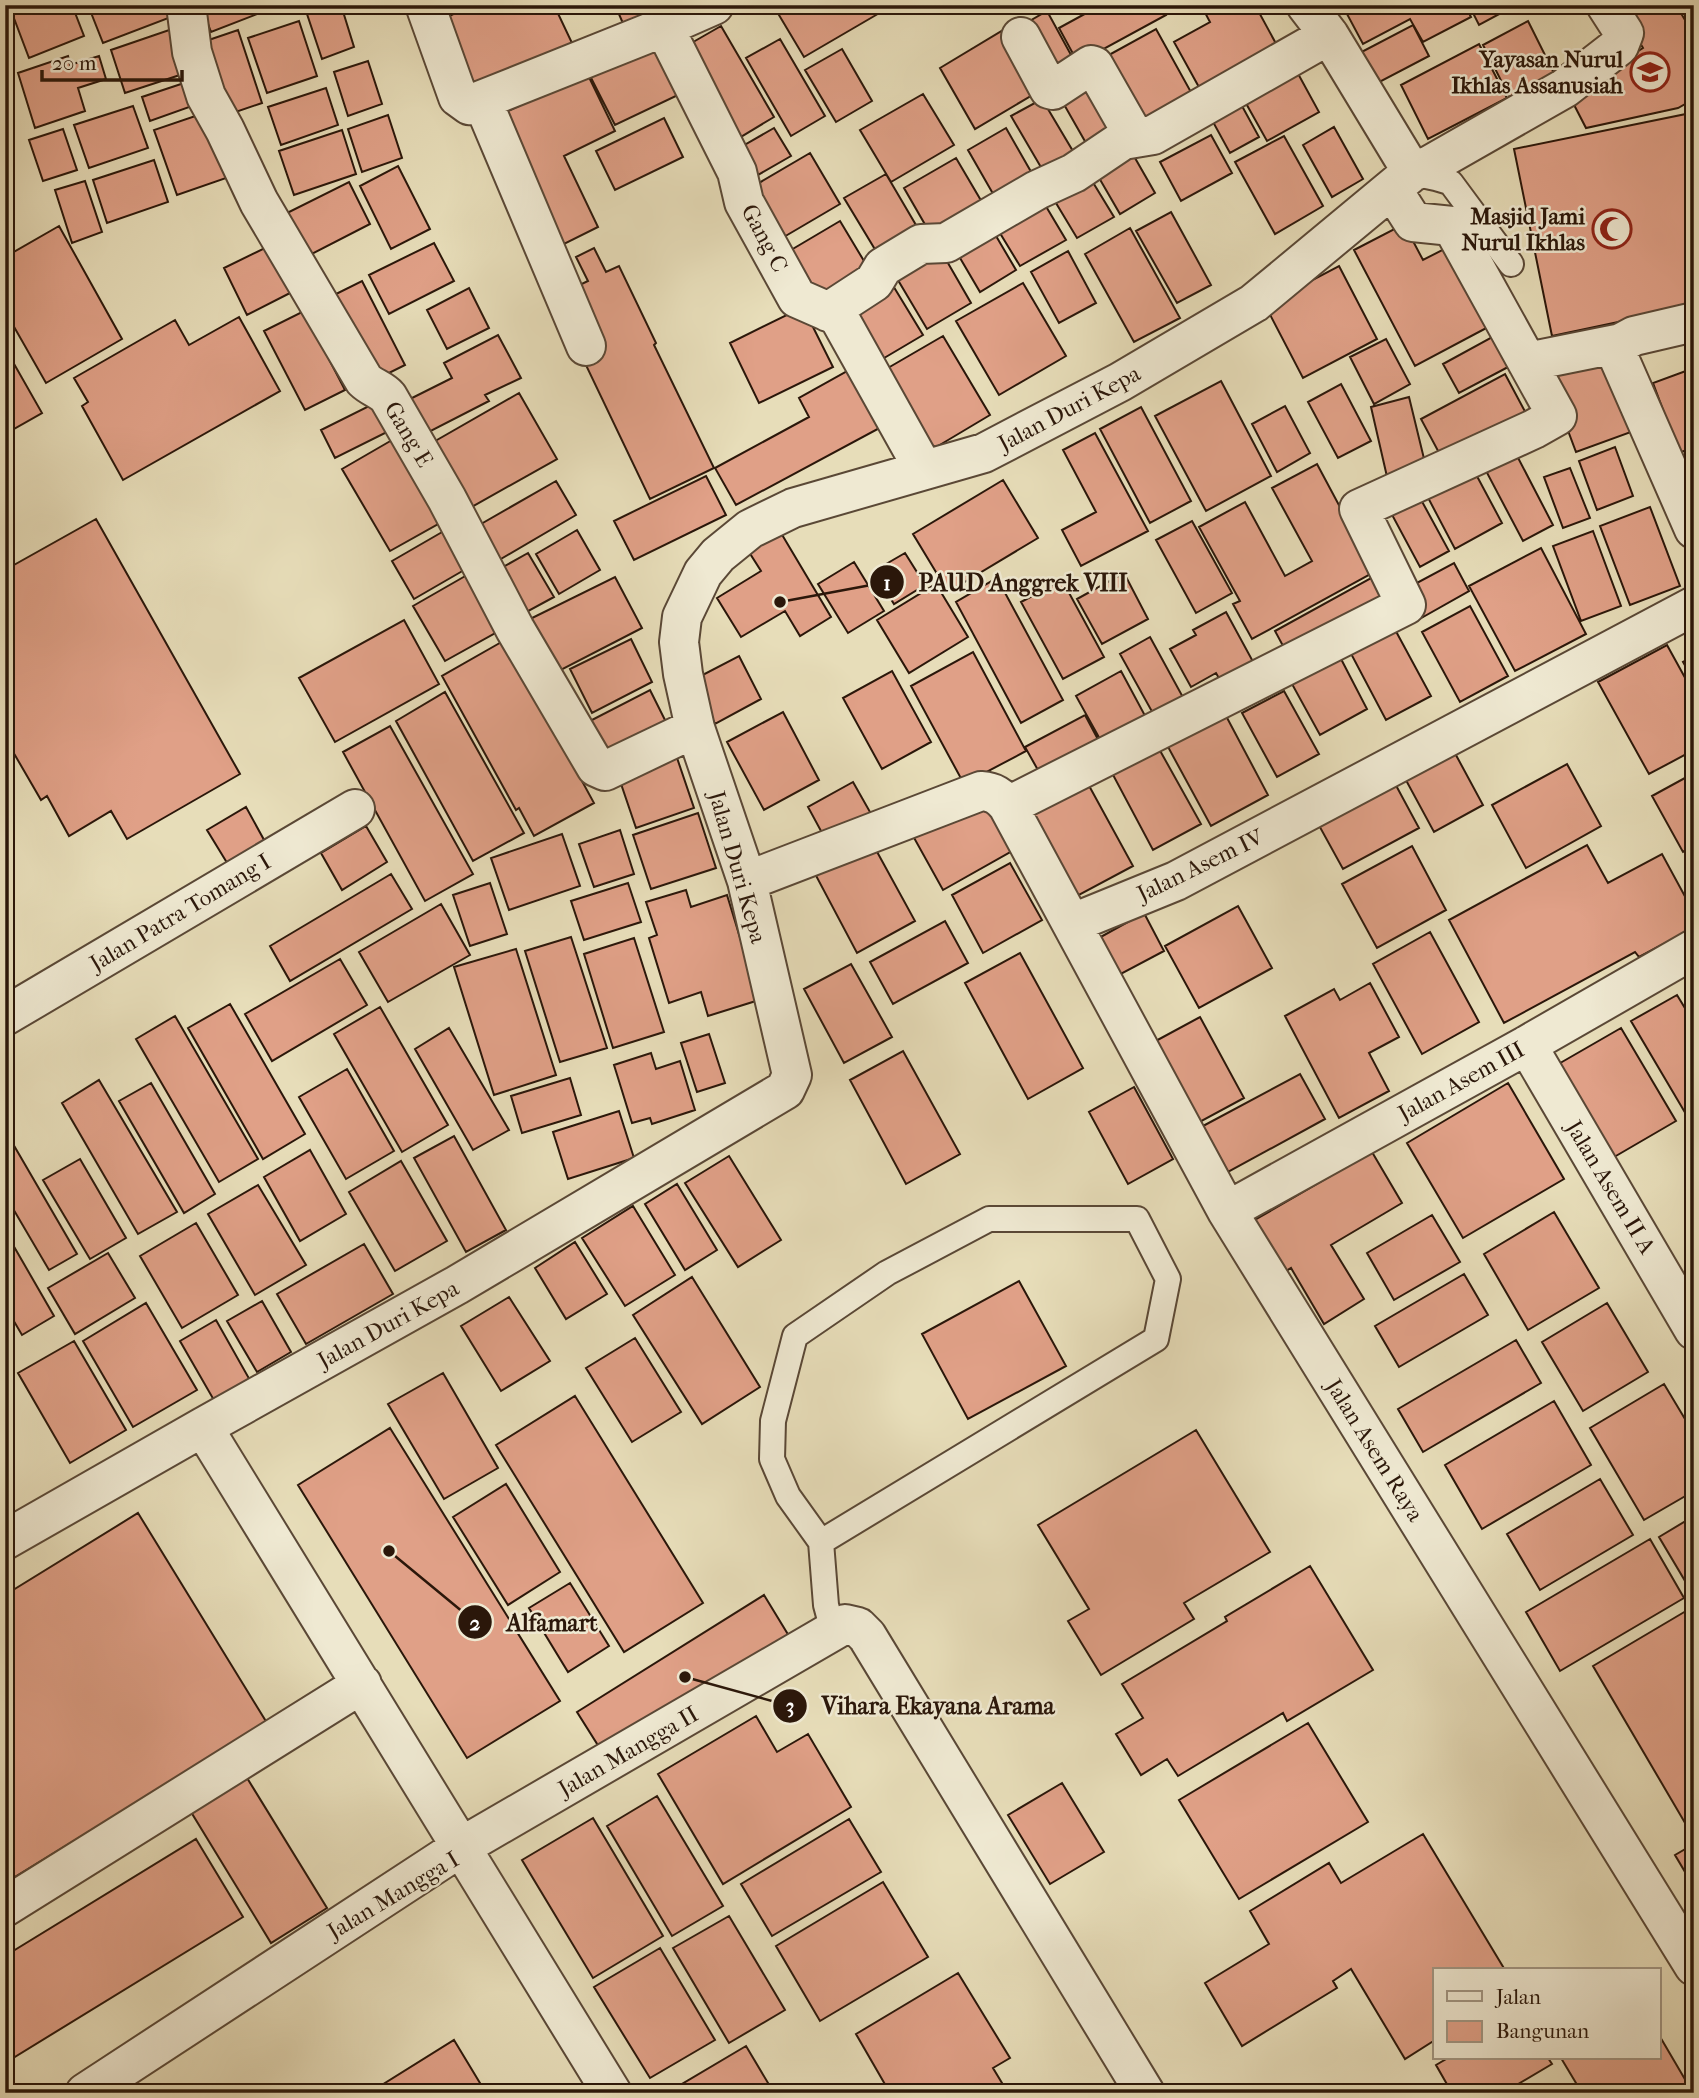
<svg xmlns="http://www.w3.org/2000/svg" width="1699" height="2098" font-family="'IM FELL French Canon',serif">
<style>
.building{fill:#e0a087;stroke:#2b170a;stroke-width:2}
.lines{fill:none;stroke-linecap:round;stroke-linejoin:round}
.lane-casing{stroke:#5a4836;stroke-width:28}
.street-casing{stroke:#5a4836;stroke-width:42}
.lane{stroke:#efe9d2;stroke-width:24}
.street{stroke:#efe9d2;stroke-width:38}
.labels{text-anchor:middle;stroke-width:5;stroke-linejoin:round;paint-order:stroke}
.poi-label{font-size:23px;font-weight:bold;fill:#2b170a;stroke:#efe9d2;text-anchor:end}
.street-label{font-size:23px;fill:#2b170a;stroke:#efe9d2}
.leader{fill:none;stroke:#2b170a;stroke-width:2.5}
.callout-dot{fill:#2b170a;stroke:#efe9d2;stroke-width:2.5}
.mark-label{font-size:21px;text-anchor:middle;font-weight:bold;fill:#fff}
.callout-label{font-size:24px;text-anchor:middle;font-weight:bold;fill:#2b170a;stroke:#efe9d2;stroke-width:5;stroke-linejoin:round;paint-order:stroke}
</style>
<rect width="100%" height="100%" fill="#e7ddb9"/>
<filter id="stains"><feTurbulence type="fractalNoise" baseFrequency=".00286" numOctaves="4"/><feColorMatrix values="0 0 0 0 .2 0 0 0 0 .09 0 0 0 0 .02 0 0 0 .5 -.17"/></filter>
<radialGradient id="worn" r=".72"><stop offset=".6" stop-color="#630" stop-opacity="0"/><stop offset="1" stop-color="#630" stop-opacity=".3"/></radialGradient>
<!-- building -->
<path class="building" d="M9,5H72L84,36L29,58Z
M88,5H176L179,14L103,43Z
M201,5H268L270,9L211,32Z
M304,5H341L354,47L322,59Z
M472,5H554L572,43L474,91L441,20Z
M615,5H694L628,35Z
M773,5H886L888,8L804,57Z
M1101,5H1161L1166,15L1078,63L1059,28Z
M1201,5H1255L1280,51L1205,98L1174,42L1210,22Z
M1317,5H1354L1325,20Z
M1364,5H1465L1471,17L1423,42L1410,19L1363,44L1347,14Z
M1469,5H1516L1479,25Z
M1617,5H1676L1694,35V99L1678,108L1586,128L1569,95L1643,48Z
M1047,11L1076,64L1050,78L1021,26Z
M299,21L317,76L267,93L248,38Z
M1528,21L1561,87L1516,110L1483,45Z
M1413,25L1429,56L1368,88L1352,57Z
M721,26L774,117L734,141L681,49Z
M175,28L189,72L125,93L111,50Z
M1005,29L1041,90L975,129L940,68Z
M1156,29L1197,103L1140,134L1098,61Z
M238,30L262,103L221,117L197,44Z
M650,37L678,95L615,125L586,68Z
M780,39L825,116L791,136L746,58Z
M1479,44L1507,98L1428,139L1401,85Z
M842,49L872,101L836,122L805,70Z
M68,56L70,65L99,56L106,79L78,88L85,111L35,128L18,73Z
M1290,59L1319,112L1267,141L1238,89Z
M368,61L382,104L348,116L334,72Z
M587,73L615,131L564,156L598,227L556,248L498,116Z
M1092,75L1124,130L1090,150L1058,94Z
M187,82L195,105L150,121L142,97Z
M326,88L338,125L281,145L268,107Z
M923,94L954,145L891,182L860,130Z
M1236,95L1259,137L1230,153L1207,111Z
M1042,99L1080,163L1049,181L1011,116Z
M133,106L148,148L89,168L74,125Z
M210,111L232,176L177,195L154,130Z
M1686,114L1694,152V306L1552,336L1514,149Z
M388,115L402,158L362,172L348,129Z
M664,118L683,157L615,190L596,151Z
M1334,127L1363,179L1332,197L1303,145Z
M774,128L791,156L751,179L734,151Z
M1006,128L1038,184L1000,206L968,150Z
M63,129L77,170L43,181L29,140Z
M342,130L356,174L294,195L279,151Z
M1211,135L1232,173L1181,201L1160,162Z
M1284,136L1323,206L1275,234L1235,162Z
M1127,144L1155,193L1120,214L1091,164Z
M810,153L840,204L777,241L747,190Z
M956,158L986,209L934,240L904,188Z
M154,160L168,202L107,223L93,180Z
M398,166L430,229L391,249L360,186Z
M1086,171L1114,217L1077,238L1050,193Z
M886,174L923,237L882,261L844,198Z
M85,181L102,232L72,243L55,190Z
M349,182L370,224L298,261L277,218Z
M1038,193L1066,240L1020,266L992,220Z
M1171,212L1211,285L1177,303L1136,231Z
M840,221L873,276L824,305L791,250Z
M989,224L1016,270L980,292L953,246Z
M1404,224L1423,260L1450,246L1492,325L1415,366L1354,250Z
M59,226L122,339L46,383L5,311V257Z
M1130,228L1180,318L1134,342L1085,254Z
M434,243L454,281L389,314L369,275Z
M937,244L971,303L927,329L892,270Z
M271,245L294,291L247,315L224,268Z
M594,248L606,272L619,266L656,343L654,345L714,468L650,499L584,361L569,290L588,281L576,257Z
M1068,251L1096,303L1059,323L1031,272Z
M1339,266L1377,339L1303,378L1265,305Z
M362,281L405,365L373,381L330,297Z
M1023,283L1066,356L999,395L956,321Z
M892,284L923,335L874,364L843,313Z
M469,288L489,328L447,349L427,310Z
M803,307L833,367L759,403L730,343Z
M304,311L345,390L305,410L264,331Z
M239,317L280,391L123,480L82,406L88,402L74,378L175,320L189,345Z
M498,335L521,378L485,395L489,401L421,436L404,402L452,378L444,363Z
M943,336L990,415L928,452L881,372Z
M1494,336L1510,366L1459,393L1443,364Z
M1386,339L1410,384L1374,404L1350,357Z
M5,348L42,413L5,434Z
M1614,353L1642,428L1576,452L1548,377Z
M860,364L887,424L736,505L715,468L809,417L799,398Z
M1694,368V447L1679,453L1653,383Z
M1505,374L1529,419L1445,464L1421,419Z
M1221,381L1271,476L1206,511L1155,416Z
M1341,384L1371,441L1338,458L1308,402Z
M519,393L557,459L461,513L423,448Z
M1409,397L1427,471L1388,481L1371,407Z
M381,400L395,428L335,458L321,430Z
M1285,406L1310,453L1277,472L1252,424Z
M1141,407L1191,501L1150,523L1100,429Z
M1095,433L1148,531L1081,566L1062,530L1096,512L1063,450Z
M399,436L447,519L390,551L342,469Z
M1615,447L1633,496L1597,510L1579,461Z
M1515,452L1553,525L1523,541L1485,469Z
M1317,464L1356,537L1378,570L1252,639L1233,604L1240,601L1199,527L1245,502L1285,576L1312,561L1272,488Z
M1471,465L1502,523L1455,549L1424,490Z
M1570,468L1590,518L1563,528L1544,477Z
M706,476L726,515L634,560L614,521Z
M1003,480L1038,538L948,592L913,534Z
M556,481L576,515L494,563L474,528Z
M1419,496L1449,551L1420,567L1390,511Z
M1650,507L1680,586L1630,605L1600,526Z
M96,519L240,774L127,839L111,811L69,836L47,796L41,800L5,738V570Z
M1192,521L1232,593L1196,613L1156,540Z
M456,524L478,562L414,599L392,561Z
M577,530L600,570L559,594L536,554Z
M1593,531L1621,606L1581,621L1553,546Z
M781,533L831,617L800,636L785,611L741,637L717,598L761,571L749,552Z
M1541,548L1586,634L1515,671L1469,586Z
M528,553L554,597L521,615L496,571Z
M905,553L925,585L894,604L874,571Z
M854,562L884,611L848,633L818,584Z
M1454,563L1469,591L1416,621L1400,592Z
M474,571L506,627L445,661L413,606Z
M1124,573L1148,619L1102,644L1077,599Z
M615,577L642,628L555,673L528,620Z
M997,578L1063,700L1021,723L956,602Z
M1371,578L1387,607L1290,659L1275,631Z
M1062,580L1104,657L1063,679L1021,602Z
M936,584L968,637L909,673L877,620Z
M1470,606L1508,676L1460,702L1422,632Z
M1226,612L1257,669L1224,687L1216,673L1191,687L1170,649L1196,635L1193,630Z
M404,620L439,684L335,742L299,678Z
M1392,624L1431,696L1386,720L1348,648Z
M1150,637L1185,701L1155,717L1120,654Z
M631,639L652,682L592,713L570,669Z
M505,640L594,803L534,836L519,808L516,810L442,676Z
M1667,645L1694,694V750L1649,774L1598,682Z
M973,652L1026,751L964,784L911,686Z
M739,656L761,699L715,724L693,680Z
M1694,656V681L1683,662Z
M1340,657L1367,709L1320,735L1292,684Z
M892,671L931,742L882,769L843,698Z
M1121,671L1150,725L1106,750L1076,696Z
M650,690L670,730L608,762L588,722Z
M1284,691L1319,754L1277,777L1242,713Z
M445,692L524,833L473,861L396,721Z
M783,712L819,780L764,810L727,742Z
M1225,714L1268,795L1211,826L1167,745Z
M1085,715L1102,747L1043,779L1025,747Z
M390,726L473,874L425,901L343,752Z
M1450,744L1483,805L1434,832L1401,771Z
M1158,747L1201,824L1153,850L1112,773Z
M674,749L694,808L636,828L616,769Z
M1567,764L1601,826L1526,868L1492,805Z
M1694,773V846L1683,852L1652,796Z
M1392,778L1419,828L1343,869L1316,820Z
M853,782L874,819L828,844L808,807Z
M1087,782L1133,866L1077,896L1031,813Z
M983,798L1012,851L943,890L913,836Z
M246,807L269,849L232,871L207,830Z
M698,813L716,868L651,889L633,835Z
M366,826L387,862L342,890L321,853Z
M620,830L634,874L594,887L579,844Z
M562,834L580,886L509,910L491,858Z
M870,839L915,921L857,953L813,870Z
M1587,845L1608,883L1662,854L1694,913V928L1639,957L1635,952L1504,1023L1449,920Z
M1412,846L1446,910L1377,948L1342,884Z
M1010,863L1042,920L983,953L952,895Z
M391,874L412,909L290,981L270,946Z
M490,883L507,934L470,946L453,895Z
M628,883L641,922L584,940L571,901Z
M686,890L691,907L727,895L759,1000L708,1016L701,992L669,1003L649,938L657,935L646,902Z
M441,904L470,955L388,1002L359,952Z
M1238,906L1272,968L1199,1008L1165,946Z
M1144,913L1164,951L1117,976L1097,939Z
M945,921L968,963L893,1004L870,962Z
M1430,932L1479,1022L1422,1054L1373,964Z
M571,937L607,1048L560,1062L525,951Z
M634,938L664,1032L613,1048L584,954Z
M516,949L556,1075L494,1095L454,967Z
M1020,953L1083,1068L1028,1099L965,983Z
M340,959L367,1005L272,1061L245,1014Z
M851,964L892,1037L844,1063L804,989Z
M1370,983L1399,1037L1369,1053L1389,1091L1339,1118L1285,1016L1334,989L1340,1000Z
M1677,995L1694,1023V1119L1690,1121L1631,1021Z
M1694,996V1013L1686,1001Z
M230,1004L305,1134L263,1159L188,1028Z
M380,1007L448,1125L402,1152L334,1034Z
M175,1016L258,1159L219,1182L136,1039Z
M1200,1017L1244,1098L1196,1124L1152,1043Z
M449,1028L509,1130L473,1150L415,1049Z
M1621,1028L1676,1121L1609,1160L1555,1066Z
M709,1034L725,1083L697,1092L681,1043Z
M903,1051L960,1154L906,1184L850,1080Z
M651,1053L656,1069L680,1061L695,1110L652,1124L650,1118L632,1123L614,1065Z
M347,1069L394,1151L346,1179L299,1097Z
M1300,1074L1325,1119L1228,1172L1203,1126Z
M570,1078L581,1115L522,1133L511,1096Z
M99,1080L177,1212L138,1234L62,1103Z
M151,1083L215,1194L184,1213L119,1101Z
M1508,1083L1564,1179L1463,1238L1407,1143Z
M1134,1087L1173,1159L1128,1184L1089,1112Z
M619,1111L634,1158L568,1179L553,1132Z
M454,1136L506,1230L466,1252L414,1158Z
M9,1137L77,1254L49,1270L5,1195V1139Z
M310,1150L346,1214L300,1241L264,1177Z
M1372,1152L1402,1203L1331,1245L1364,1299L1324,1324L1291,1268L1283,1273L1253,1221Z
M729,1156L781,1240L738,1267L685,1183Z
M80,1159L126,1238L90,1259L43,1180Z
M401,1161L447,1241L395,1271L349,1192Z
M677,1184L717,1250L685,1270L645,1204Z
M258,1185L306,1265L255,1295L208,1214Z
M633,1206L675,1275L625,1306L582,1238Z
M1554,1212L1599,1288L1528,1330L1484,1254Z
M1432,1215L1460,1262L1394,1300L1367,1253Z
M196,1223L238,1295L182,1328L140,1256Z
M5,1231L54,1316L22,1335L5,1306Z
M575,1242L607,1294L566,1319L535,1268Z
M364,1244L393,1294L306,1344L277,1294Z
M108,1253L135,1298L75,1334L48,1288Z
M1464,1274L1488,1315L1399,1367L1375,1326Z
M692,1277L760,1387L702,1424L633,1315Z
M1019,1281L1066,1366L968,1419L922,1334Z
M509,1297L550,1361L501,1391L461,1326Z
M262,1301L291,1352L257,1372L227,1321Z
M146,1303L197,1390L133,1427L83,1341Z
M1607,1303L1648,1372L1583,1411L1542,1342Z
M216,1320L251,1382L215,1402L180,1341Z
M635,1338L681,1412L632,1442L586,1368Z
M1516,1340L1541,1383L1423,1452L1398,1409Z
M74,1341L126,1430L70,1463L18,1373Z
M443,1373L498,1468L444,1499L388,1404Z
M1664,1384L1694,1434V1491L1644,1520L1590,1428Z
M575,1396L703,1603L624,1652L496,1445Z
M1554,1401L1591,1465L1482,1529L1445,1465Z
M390,1428L560,1701L467,1758L298,1485Z
M1196,1430L1270,1552L1184,1603L1194,1619L1101,1675L1068,1621L1089,1609L1038,1525Z
M1600,1479L1633,1535L1540,1590L1507,1534Z
M506,1484L560,1572L508,1605L453,1517Z
M138,1513L267,1723L5,1883V1595Z
M1694,1516V1596L1659,1537Z
M1650,1539L1684,1598L1560,1671L1526,1612Z
M1310,1566L1373,1670L1287,1721L1283,1713L1178,1776L1167,1759L1141,1775L1116,1734L1143,1718L1122,1684L1227,1621L1225,1617Z
M570,1583L609,1646L568,1672L529,1608Z
M764,1595L792,1641L606,1758L577,1712Z
M1686,1611L1694,1624V1825L1688,1828L1593,1666Z
M756,1716L777,1752L808,1734L851,1807L723,1884L658,1774Z
M1308,1723L1368,1822L1239,1899L1179,1800Z
M244,1773L327,1908L271,1943L188,1807Z
M1062,1783L1104,1852L1050,1884L1008,1815Z
M657,1796L723,1906L672,1936L607,1826Z
M593,1818L663,1936L593,1978L522,1860Z
M849,1819L881,1872L772,1936L741,1884Z
M1423,1834L1505,1970H1435V2040L1405,2059L1351,1969L1333,1981L1337,1988L1242,2046L1205,1983L1269,1944L1250,1911L1329,1863L1341,1883Z
M196,1839L243,1917L5,2063V1956Z
M1694,1844V1887L1675,1855Z
M883,1882L928,1957L820,2021L776,1946Z
M729,1916L785,2010L729,2043L673,1948Z
M660,1948L715,2040L650,2078L594,1987Z
M958,1973L1010,2058L993,2068L1005,2088L998,2093H890L856,2034Z
M1659,2035L1693,2093H1582L1561,2058H1659Z
M454,2040L486,2093H369Z
M746,2046L774,2093H680L677,2087Z
M1448,2058H1548L1552,2064L1503,2093H1452L1436,2065Z"/>
<g class="lines">
<!-- lane casing -->
<g class="lane-casing">
<path id="lane" d="M1412,172C1425,177 1438,177 1451,183L1511,264
M821,1542L1156,1339L1168,1279L1137,1219H989L887,1273L795,1336L773,1421L772,1459L788,1496L821,1542L826,1605L833,1631"/>
</g>
<!-- street casing -->
<g class="street-casing">
<path id="street" d="M186,5L192,52L206,96L225,130L259,202L364,380C372,388 381,389 388,397L447,499L515,629L596,767L605,771L695,728
M425,5L458,97L469,105L664,27
M714,5L664,27L737,172L744,202L797,298L838,316L924,470
M1306,5L1329,35L1412,172
M1021,37L1049,89L1053,90L1091,65L1094,66L1135,138
M482,100L586,346
M828,312L874,282L883,267L921,244L946,243L1037,190L1074,173L1123,140L1153,135L1329,35
M1694,322L1634,336L1621,343L1618,356L1694,529
M1527,362L1621,343
M1008,806L1406,605L1359,509L1534,429L1557,416L1452,226L1413,222L1392,189
M747,881L981,791C994,792 1000,796 1008,806L1227,1211L1694,1966
M1073,923L1176,881L1694,606
M5,1016L355,809
M1527,1045L1694,1330
M1227,1211L1527,1045L1694,949
M203,1427L612,2093
M5,1540L203,1427L457,1285L785,1090L792,1075L747,881L695,728L683,674L679,642L682,617L703,573L718,555L750,529L793,508L984,453L1120,382L1254,303L1412,172L1430,165L1565,88L1619,46L1624,33L1606,5
M5,1907L362,1684
M85,2093L461,1847L845,1624L858,1627L867,1636L1145,2093"/>
</g>
<!-- lane -->
<use href="#lane" class="lane"/>
<!-- street -->
<use href="#street" class="street"/>
</g>
<!-- icons -->
<defs>
<g id="school-ring" transform="scale(2.0125)"><circle r="9.5" fill="#efe9d2" stroke="#8f2418" stroke-width="1.5"/><path d="M0-5L7-2L0 1L-7-2ZM-4 1L0 2.5L4 1V4Q0 6-4 4Z" fill="#8f2418"/></g>
<g id="mosque-ring" transform="scale(2.0125)"><circle r="9.5" fill="#efe9d2" stroke="#8f2418" stroke-width="1.5"/><path d="M3.5-4.9A6 6 0 1 0 3.5 4.9A5 5 0 1 1 3.5-4.9Z" fill="#8f2418"/></g>
</defs>
<g fill-rule="evenodd">
<use href="#school-ring" x="1650" y="72"/>
<use href="#mosque-ring" x="1612" y="229"/>
</g>
<g class="labels">
<!-- poi labels -->
<g class="poi-label">
<text x="1623" y="67">Yayasan Nurul<tspan x="1623" dy="26">Ikhlas Assanusiah</tspan></text>
<text x="1585" y="224">Masjid Jami<tspan x="1585" dy="26">Nurul Ikhlas</tspan></text>
</g>
<!-- street labels -->
<g class="street-label">
<text transform="translate(765 238) rotate(62)" y="8">Gang C</text>
<text transform="translate(1069 408) rotate(-28)" y="8">Jalan Duri Kepa</text>
<text transform="translate(409 434) rotate(59)" y="8">Gang E</text>
<text transform="translate(1200 865) rotate(-26)" y="8">Jalan Asem IV</text>
<text transform="translate(738 867) rotate(74)" y="8">Jalan Duri Kepa</text>
<text transform="translate(180 912) rotate(-31)" y="8">Jalan Patra Tomang I</text>
<text transform="translate(1461 1081) rotate(-29)" y="8">Jalan Asem III</text>
<text transform="translate(1611 1187) rotate(59)" y="8">Jalan Asem II A</text>
<text transform="translate(388 1324) rotate(-29)" y="8">Jalan Duri Kepa</text>
<text transform="translate(1375 1450) rotate(58)" y="8">Jalan Asem Raya</text>
<text transform="translate(628 1751) rotate(-30)" y="8">Jalan Mangga II</text>
<text transform="translate(393 1895) rotate(-31)" y="8">Jalan Mangga I</text>
</g>
</g>
<!-- callouts -->
<path class="leader" d="M780 602L887 582M389 1551L475 1622M685 1677L790 1706"/>
<g class="callout-dot">
<circle cx="780" cy="602" r="7"/>
<circle cx="389" cy="1551" r="7"/>
<circle cx="685" cy="1677" r="7"/>
<circle cx="887" cy="582" r="18"/>
<circle cx="475" cy="1622" r="18"/>
<circle cx="790" cy="1706" r="18"/>
</g>
<g class="mark-label">
<text x="887" y="590">1</text>
<text x="475" y="1630">2</text>
<text x="790" y="1713">3</text>
</g>
<g class="callout-label">
<text x="1023" y="591">PAUD Anggrek VIII</text>
<text x="552" y="1631">Alfamart</text>
<text x="938" y="1714">Vihara Ekayana Arama</text>
</g>
<!-- margin -->
<rect width="1699" height="2098" fill="none" stroke="#e7ddb9" stroke-width="28"/>
<rect x="7" y="7" width="1685" height="2084" fill="none" stroke="#2b170a" stroke-width="3.5"/>
<rect x="14" y="14" width="1671" height="2070" fill="none" stroke="#2b170a" stroke-width="2"/>
<!-- legend -->
<rect x="1433" y="1968" width="228" height="91" fill="#efe9d2" stroke="#a19582" stroke-width="2"/>
<rect x="1447" y="1991" width="35" height="10" fill="#efe9d2" stroke="#a19582" stroke-width="2"/>
<text x="1496" y="2004" font-size="21" fill="#2b170a">Jalan</text>
<rect x="1447" y="2021" width="35" height="21" fill="#e0a087" stroke="#a19582" stroke-width="2"/>
<text x="1496" y="2038" font-size="21" fill="#2b170a">Bangunan</text>
<!-- scale -->
<path d="M42 70v10h140v-10" fill="none" stroke="#2b170a" stroke-width="3.5"/>
<text x="52" y="70" font-size="21" fill="#2b170a" stroke="#efe9d2" stroke-width="5" paint-order="stroke">20 m</text>
<rect width="100%" height="100%" filter="url(#stains)"/>
<rect width="100%" height="100%" fill="url(#worn)"/>
</svg>
